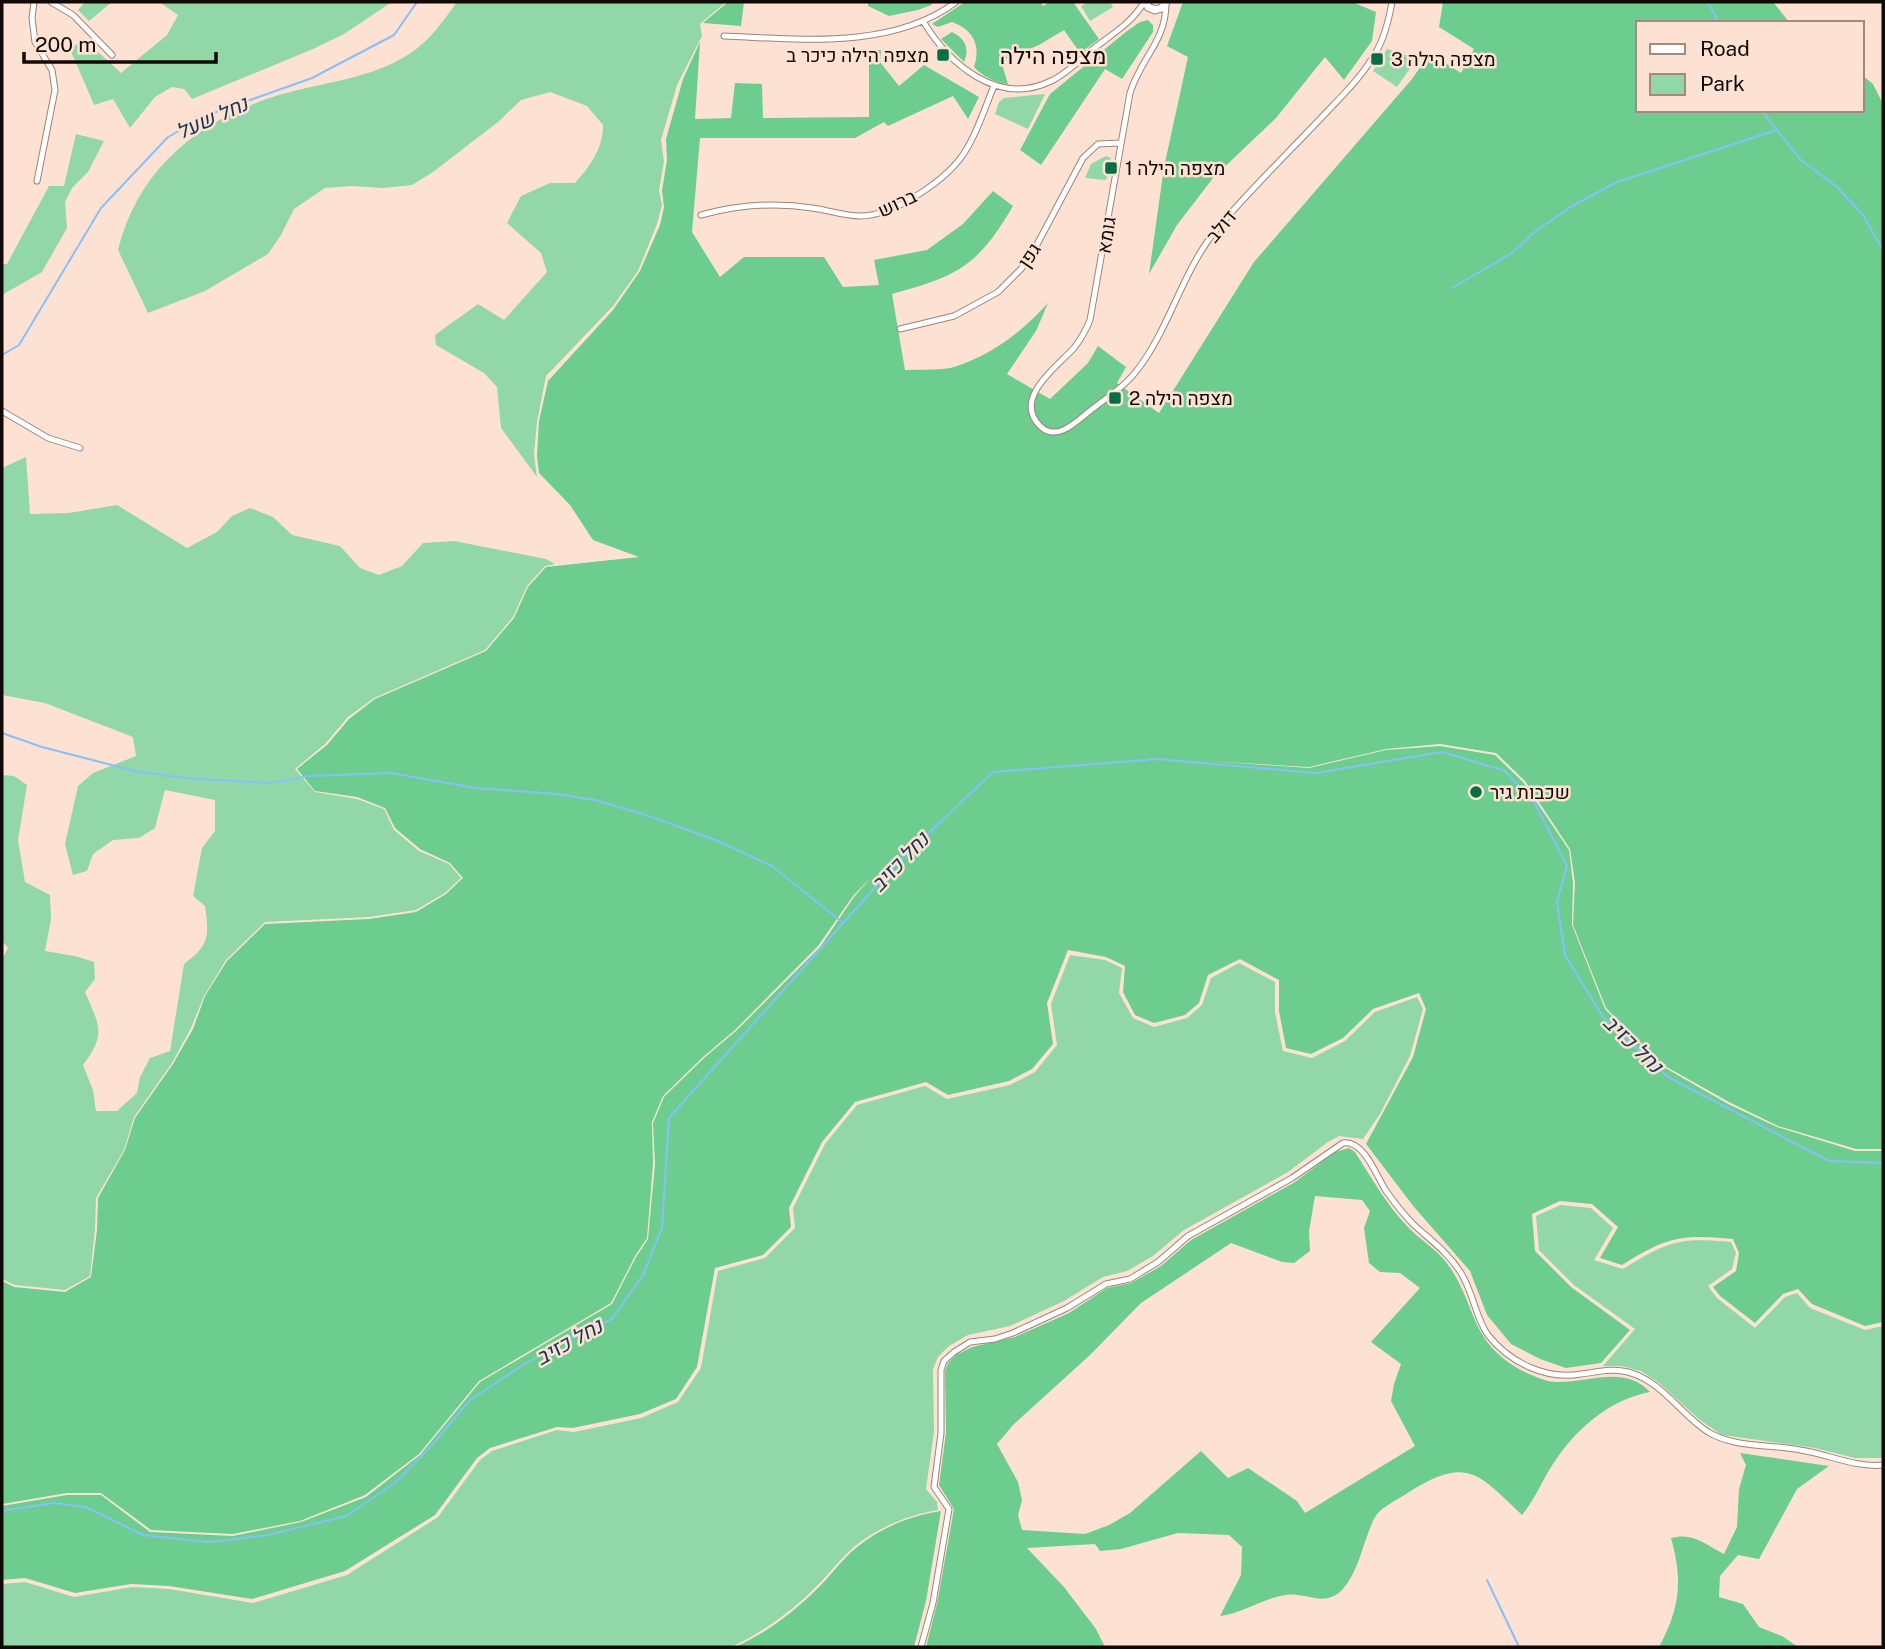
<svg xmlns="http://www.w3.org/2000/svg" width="1885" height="1649" font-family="'Public Sans',Heebo,sans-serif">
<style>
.green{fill:#92d7a7}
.forest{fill:#6ccd8e;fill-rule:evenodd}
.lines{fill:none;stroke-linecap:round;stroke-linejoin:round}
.stream{stroke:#86c0fb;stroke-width:2}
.street-casing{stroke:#9c8477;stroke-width:7}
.secondary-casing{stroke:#9c8477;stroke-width:9}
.street{stroke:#fff;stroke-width:5}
.secondary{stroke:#fff;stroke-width:7}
.poi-dot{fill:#056e45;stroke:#fde2d4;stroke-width:2.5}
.labels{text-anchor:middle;stroke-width:5;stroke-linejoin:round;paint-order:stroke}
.poi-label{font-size:19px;fill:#110905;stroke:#fde2d4;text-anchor:start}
.street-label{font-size:19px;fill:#110905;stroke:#fde2d4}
.water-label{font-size:21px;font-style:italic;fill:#163552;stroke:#fde2d4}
.quarter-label{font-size:23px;fill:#110905;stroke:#fde2d4}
</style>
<rect width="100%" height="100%" fill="#fde2d4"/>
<!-- green -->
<path class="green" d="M85,2H112L89,21L78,10Z
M159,2H392L344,34L313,49L192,99L184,89L172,87L155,97L130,128L113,99L94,105L70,49L84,39L121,73L167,35L178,15Z
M457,2H726L700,24L702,36L677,85L661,140L664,162L659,190L662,205L657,224L638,271L613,306L546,376L537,422L534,454L537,477L501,428L497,387L484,373L436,345L435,335L478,304L504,320L547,272L541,253L507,223L521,196L550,183H575C590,166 603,149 603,125L587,106L550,92L521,100L498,122L433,172L412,185L383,188L352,186L325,188L294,209L281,235L268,254L205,291L148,313L118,250C138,168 200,119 279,95C324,82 371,79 411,53C430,40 444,20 457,2Z
M1088,2H1110L1113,7L1090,21L1081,6Z
M1387,49L1410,56L1421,53L1397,87L1373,71Z
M1045,94L1028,129L995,114L999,102L1004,98Z
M76,134L104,141L88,172L72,188L65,202L67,228L42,272L2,295V264H7L49,186H64Z
M1106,156L1111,158L1106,180L1085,178L1091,164Z
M26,457L30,514L69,513L117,505L187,548L217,532L232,516L250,508L273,517L292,535L340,546L360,568L379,575L402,566L423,543L454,541L546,559L555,564L545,566L527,586L513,617L485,650L374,698L348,717L325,744L295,769L315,792L357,799L384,809L394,830L419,851L449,864L461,878L445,893L416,910L369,917L265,922L226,960L204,996L191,1028L172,1063L134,1117L124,1150L96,1198L95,1230L90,1276L65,1290L15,1285L2,1279V959L8,948L2,941V775L14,776L27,785L18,840L25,882L50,895L51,919L45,951L75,956L94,962L95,979L85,992C99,1025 107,1034 83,1065L93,1090L96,1111H117L137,1093L140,1077L150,1058L170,1051L184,964C210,945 209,936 205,906L193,896L202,848L215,831V800L165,790L155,828L139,838L113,840L93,854L87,871L73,875L65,844L78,786L93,773L136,756L133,737L45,703L2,695V468Z
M1070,955L1105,960L1122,968L1119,993L1133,1018L1154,1027L1187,1018L1202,1005L1211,978L1239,963L1275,982V1012L1283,1051L1312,1058L1345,1041L1375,1012L1417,997L1423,1009L1410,1056L1380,1114L1363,1139L1339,1136L1328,1142L1288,1172L1184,1230L1153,1256L1127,1271L1103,1277L1064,1301L1010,1326L968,1335L949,1346L938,1357L933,1369L934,1432L926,1489L937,1502L938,1510C908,1515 879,1527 855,1546C840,1559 828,1575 814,1589C790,1613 761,1633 731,1647H2V1584L25,1582L74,1597L132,1587L169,1589L253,1603L347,1575L438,1517L480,1460L492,1451L557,1430L574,1432L641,1418L678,1402L701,1368L718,1271L765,1258L795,1228L793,1208L825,1144L857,1105L925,1086L947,1099L1010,1085L1035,1072L1057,1045L1051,1004Z
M1561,1205L1591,1208L1613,1228L1594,1260L1623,1269C1667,1242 1678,1237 1731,1242L1736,1253L1732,1269L1708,1286L1717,1298L1755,1328L1785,1297L1797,1293L1810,1308L1865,1330L1883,1326V1458H1855L1815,1448L1722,1435L1700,1420L1659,1383L1641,1371L1621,1366H1603L1635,1329L1574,1285L1539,1250L1536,1216Z"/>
<!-- forest -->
<path class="forest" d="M728,2H744L741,26L703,23Z
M868,2H930L932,5L918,10L889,16L868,6Z
M965,2H1040L1043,6L1050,2H1073L1099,39L1080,53L1064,30L1039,45L1001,61L1008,84C995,82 983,77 974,67C981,46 974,30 952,22L938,27L932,24Z
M1183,2H1352L1376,12L1372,41L1344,80L1325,57L1276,118L1213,178L1177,225L1149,274L1164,167L1188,57L1167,46Z
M1443,2H1773L1790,23H1638V110H1862V75L1873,84L1883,104V1149H1856L1778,1126L1729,1102L1663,1065L1606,1008L1573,925L1575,883L1570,849L1525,781L1496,753L1440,744L1386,749L1309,767L1207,761L1309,768L1386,750L1440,746L1495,755L1523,782L1569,850L1573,883L1572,925L1605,1009L1662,1066L1728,1104L1777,1127L1855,1151H1883V1322L1865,1326L1812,1304L1798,1289L1783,1294L1755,1323L1720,1296L1713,1287L1736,1271L1739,1253L1733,1239C1681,1234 1667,1237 1622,1265L1600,1258L1618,1227L1592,1204L1560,1201L1532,1214L1535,1251L1571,1287L1630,1330L1601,1363L1566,1368L1540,1359L1511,1344L1487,1315L1470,1271L1414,1207L1366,1144L1413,1057L1426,1009L1419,993L1373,1009L1343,1038L1311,1054L1286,1048L1279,1011V980L1240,959L1208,975L1199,1003L1185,1015L1154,1023L1135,1015L1123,992L1125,966L1106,957L1068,950L1047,1003L1053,1044L1032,1069L1009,1081L948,1095L926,1082L855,1102L822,1142L789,1208L791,1227L763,1255L715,1268L697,1367L676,1399L640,1414L573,1428L557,1427L490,1448L477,1458L435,1515L345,1571L252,1599L169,1586L131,1584L75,1593L25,1578L2,1580V1506L67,1495H101L150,1532L233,1536L301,1522L366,1497L420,1455L480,1382L612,1304L636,1257L648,1239L655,1164L653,1123L664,1097L704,1058L736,1031L820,947L854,897L872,876L853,896L818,946L735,1030L703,1057L663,1096L652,1122L653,1164L647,1238L635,1256L611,1303L479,1381L419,1454L365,1495L300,1521L233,1534L151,1530L101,1493H67L2,1504V1281L14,1287L65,1292L91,1277L97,1230L98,1198L125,1150L135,1118L173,1064L193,1029L205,996L227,961L265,924L369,919L416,912L446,894L463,878L450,863L420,849L395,828L385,808L357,797L315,791L297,769L327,745L349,719L375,699L486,651L514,618L528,587L546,567L639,557L593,540L570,505L539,473L537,456L539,421L548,381L613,310L640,271L660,225L664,207L662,191L667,160L666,139L683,79L700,42L695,119L731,118L735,83L762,84L763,118L869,117V50H881L880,62L899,86L924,65L979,97L968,119L953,96L888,126L884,122L855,138H700L692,232L720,277L744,257H824L843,287L879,285L874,260L927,250L963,224L993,191L1013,206C978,266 958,276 892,294L905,370C920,369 939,371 954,367C991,356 1023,331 1048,303L1036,331L1007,374L1050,399L1088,363L1098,346L1126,367L1117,383L1159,413L1254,262L1412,79L1430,53L1461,73L1474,49L1439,27Z
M1148,20L1153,25V32L1122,79L1105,69L1041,165L1020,150L1050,94L1127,31L1140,22Z
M952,32C965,38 970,49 964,62L941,39Z
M1349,1148L1355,1152C1371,1177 1386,1204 1407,1226C1419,1239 1435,1248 1446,1262C1477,1303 1468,1340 1519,1369C1531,1375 1547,1383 1559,1382C1590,1382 1625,1365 1650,1392C1608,1400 1575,1430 1553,1464C1541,1482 1536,1498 1522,1515C1479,1474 1467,1455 1409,1492C1399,1499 1381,1507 1375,1517C1363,1540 1360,1570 1342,1590C1324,1608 1306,1592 1286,1595C1263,1598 1244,1613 1220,1616L1241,1575L1242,1547L1229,1535L1178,1533L1121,1549L1100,1551L1095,1544L1027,1548L1064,1587L1096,1629L1105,1647H926L937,1604L954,1509L939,1485L946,1433L945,1371L948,1363L956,1355L972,1347L1015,1337L1069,1313L1107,1288L1131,1283L1161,1266L1191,1240L1295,1182L1335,1152ZM1315,1196L1362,1200L1370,1211L1364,1228L1369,1263L1380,1272L1400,1273L1420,1288L1371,1342L1401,1364L1394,1384L1391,1401L1415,1446L1305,1513L1297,1501L1248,1468L1228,1478L1201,1451L1130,1513L1109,1525L1085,1534L1022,1530L1018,1515L1022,1500L1018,1482L997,1444L1013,1425L1090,1355L1141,1303L1231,1243L1282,1262L1294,1263L1310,1251L1309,1231Z
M1740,1453L1829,1466L1797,1489L1759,1559L1738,1555L1720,1576L1719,1597L1743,1604L1759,1627L1782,1636L1798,1647H1659C1680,1608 1683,1581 1671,1538C1693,1532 1705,1544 1724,1554L1737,1527L1739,1489L1746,1465Z
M941,1511L926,1601L914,1647H735C765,1634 792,1613 815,1591C830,1577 842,1559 857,1547C882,1527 910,1516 941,1511Z"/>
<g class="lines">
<!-- stream -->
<path class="stream" d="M1708,2L1719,23
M1761,110L1801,160L1836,186L1863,215L1883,250
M1452,288L1512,253L1537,230L1572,206L1617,182L1777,130
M2,355L19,345L101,208L168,137L205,116L312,78L394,35L417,2
M2,733L42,747L135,771L184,778L270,783L310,776L391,773L475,788L556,794L595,800L646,815L718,841L772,866L842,922
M2,1514L6,1510L54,1503L86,1507L143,1535L209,1542L268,1535L346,1516L395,1483L432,1445L469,1401L523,1365L567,1340L612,1319L643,1275L662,1228L669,1118L895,865L993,772L1157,759L1316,773L1442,752L1505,771L1534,802L1567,866L1557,902L1565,955L1603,1017L1668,1077L1829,1161L1883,1163
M1487,1580L1519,1647"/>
<!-- street casing -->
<g class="street-casing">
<path id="street" d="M34,2L32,18L35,42L52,70L55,90L37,181
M51,2L73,15L112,55
M1166,3C1166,42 1141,57 1130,93L1090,320C1086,330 1081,339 1074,348C1058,366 1012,398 1040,426C1055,441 1073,425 1086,414C1103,400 1125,387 1138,369C1170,327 1182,272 1216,230C1249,191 1286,155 1322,117C1341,97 1362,77 1376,52C1385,37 1389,19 1392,2
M923,21C949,64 998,107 1051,81C1066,74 1080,60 1093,49C1111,35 1133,22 1144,2
M724,36C799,39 892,50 956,2
M701,215C738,205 775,202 812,208C828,210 844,216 860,216C894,216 949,179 966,150C978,131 985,107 994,86
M900,329L954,316L998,292L1021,269L1033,252L1083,158L1098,144L1120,143
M2,411L48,438L80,448
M921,1647L933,1603L949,1509L934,1487L941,1433V1370L944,1361L954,1352L970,1342L995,1339L1013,1333L1067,1308L1106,1284L1130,1279L1158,1262L1188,1236L1292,1178L1343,1143C1364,1140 1376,1175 1386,1191C1394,1202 1403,1214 1413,1224C1430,1240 1448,1252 1461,1273C1473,1292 1476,1319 1488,1335C1510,1363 1546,1380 1581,1374C1598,1372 1611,1368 1628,1372C1662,1381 1680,1414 1708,1432C1735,1448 1769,1444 1800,1450C1828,1454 1855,1468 1883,1465"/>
</g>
<!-- secondary casing -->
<g class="secondary-casing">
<path id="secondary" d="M1146,2L1148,7L1155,10L1162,8L1166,2"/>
</g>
<!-- street -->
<use href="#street" class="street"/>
<!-- secondary -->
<use href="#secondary" class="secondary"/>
</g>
<!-- markers -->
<g class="poi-dot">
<rect x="936" y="48" width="14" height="14" rx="3.5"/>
<rect x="1370" y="52" width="14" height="14" rx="3.5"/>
<rect x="1104" y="161" width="14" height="14" rx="3.5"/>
<rect x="1108" y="391" width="14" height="14" rx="3.5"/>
<circle cx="1476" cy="792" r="7"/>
</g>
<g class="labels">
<!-- poi labels -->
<g class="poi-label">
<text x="929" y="62" text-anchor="end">מצפה הילה כיכר ב</text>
<text x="1391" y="66">מצפה הילה 3</text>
<text x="1125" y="175">מצפה הילה 1</text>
<text x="1129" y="405">מצפה הילה 2</text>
<text x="1490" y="799">שכבות גיר</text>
</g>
<!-- street labels -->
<g class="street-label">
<text transform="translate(897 203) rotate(-25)" y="7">ברוש</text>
<text transform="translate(1221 226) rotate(-50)" y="7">דולב</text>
<text transform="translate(1106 235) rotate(-81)" y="7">גומא</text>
<text transform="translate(1029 255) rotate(-56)" y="7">גפן</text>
</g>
<!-- water labels -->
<g class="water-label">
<text transform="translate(212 118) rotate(-24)" y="7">נחל שעל</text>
<text transform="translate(900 862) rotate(-46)" y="7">נחל כזיב</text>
<text transform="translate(1633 1044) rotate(44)" y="7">נחל כזיב</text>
<text transform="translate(569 1342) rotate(-29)" y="7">נחל כזיב</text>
</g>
<!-- quarter labels -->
<g class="quarter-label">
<text x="1053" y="64">מצפה הילה</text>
</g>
</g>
<!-- border -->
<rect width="1885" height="1649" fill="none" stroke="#110905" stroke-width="7"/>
<!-- legend -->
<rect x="1636" y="21" width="228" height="91" fill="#fde2d4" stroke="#9f8b81" stroke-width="2"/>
<rect x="1650" y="44" width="35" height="10" fill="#ffffff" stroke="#9f8b81" stroke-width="2"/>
<text x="1700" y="56" font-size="21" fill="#110905">Road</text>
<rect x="1650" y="74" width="35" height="21" fill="#92d7a7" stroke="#9f8b81" stroke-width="2"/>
<text x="1700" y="91" font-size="21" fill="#110905">Park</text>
<!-- scale -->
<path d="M24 52v10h192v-10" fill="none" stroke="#110905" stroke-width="3.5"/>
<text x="35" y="52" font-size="21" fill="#110905" stroke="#fde2d4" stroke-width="5" paint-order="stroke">200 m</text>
</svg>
